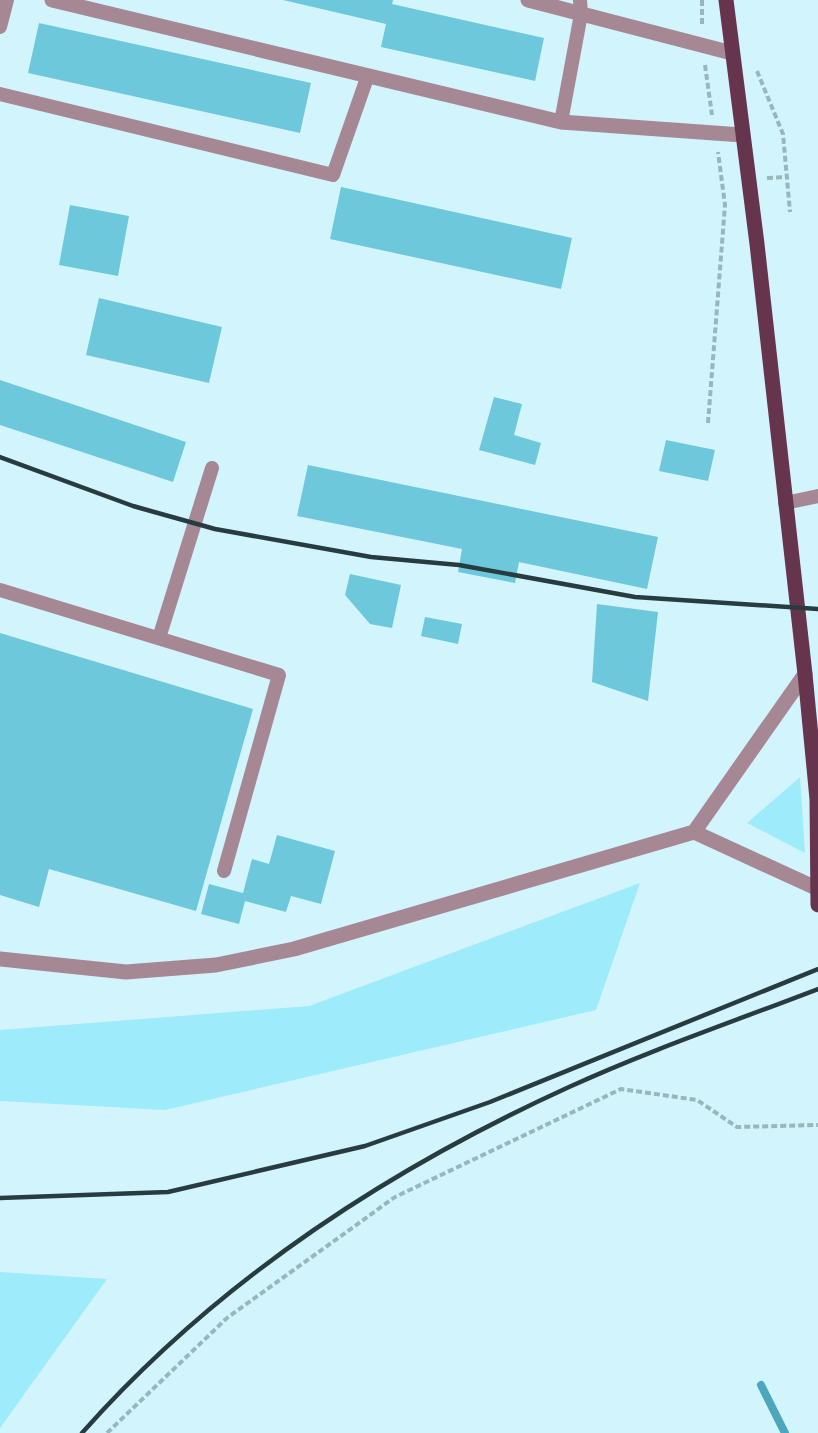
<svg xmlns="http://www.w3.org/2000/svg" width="818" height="1433" font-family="Helvetica,sans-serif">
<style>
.green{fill:#9eebfc}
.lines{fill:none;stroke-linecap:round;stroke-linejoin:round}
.stream{stroke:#4ca7ba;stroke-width:8}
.building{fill:#6ec8dc}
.path{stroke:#99b6bd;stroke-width:4;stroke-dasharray:6 3;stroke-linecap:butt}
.lane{stroke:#a68895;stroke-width:14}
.street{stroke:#a68895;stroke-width:15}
.primary{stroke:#66354d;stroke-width:15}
.rail{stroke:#283b40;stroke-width:4.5}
</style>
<rect width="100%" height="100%" fill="#d2f5fd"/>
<!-- green -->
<path class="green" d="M800,777L805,853L747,823Z
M640,883L596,1010L165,1110L0,1101V1030L309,1006Z
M0,1272L107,1279L0,1428Z"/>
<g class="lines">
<!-- stream -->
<path class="stream" d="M761,1385L785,1433"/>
</g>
<!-- building -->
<path class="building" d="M283,0H393L392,4L544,38L535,81L381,47L386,24Z
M39,23L311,83L300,133L28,73Z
M341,187L572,238L561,289L330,239Z
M70,205L129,216L118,276L59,265Z
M99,298L222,327L209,383L86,355Z
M0,380L186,442L173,482L0,425Z
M494,397L522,404L514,435L541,443L535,465L479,450Z
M666,440L715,450L708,481L659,471Z
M308,465L658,537L647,589L519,562L515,583L458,572L462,549L297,516Z
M350,574L401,585L392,628L370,624L345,595Z
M597,604L658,612L648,701L592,682Z
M425,617L462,624L458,644L421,636Z
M0,633L253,709L196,911L49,869L39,907L0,895Z
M277,835L335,851L321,904L291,896L286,912L245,901L239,924L201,914L209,884L243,893L252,859L269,864Z"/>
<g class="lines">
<!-- path -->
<path class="path" d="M702,0V25
M705,65L712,115
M757,71L783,134L790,212
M767,178L787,177
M708,423L725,205L718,152
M107,1433L227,1318L395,1197L621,1089L697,1100L737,1127L818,1125"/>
<!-- lane -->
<path class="lane" d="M0,27L7,0
M0,94L333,175L367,78
M561,122L581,14L580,0
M785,503L818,496
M0,590L279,675L224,871
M159,638L212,468"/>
<!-- street -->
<path class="street" d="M52,0L561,122L742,135
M528,0L732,53
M694,832L805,674
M0,959L126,972L216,965L294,949L694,832L816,888"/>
<!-- primary -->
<path class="primary" d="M726,0L757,244L805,674L817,799L818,905"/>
<!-- rail -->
<path class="rail" d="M0,457L133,506L215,529L371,557L459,565L635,597L818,609
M0,1198L168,1192L365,1146L490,1102L818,969
M82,1433C215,1283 387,1170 569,1087C650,1050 735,1021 818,989"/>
</g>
</svg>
